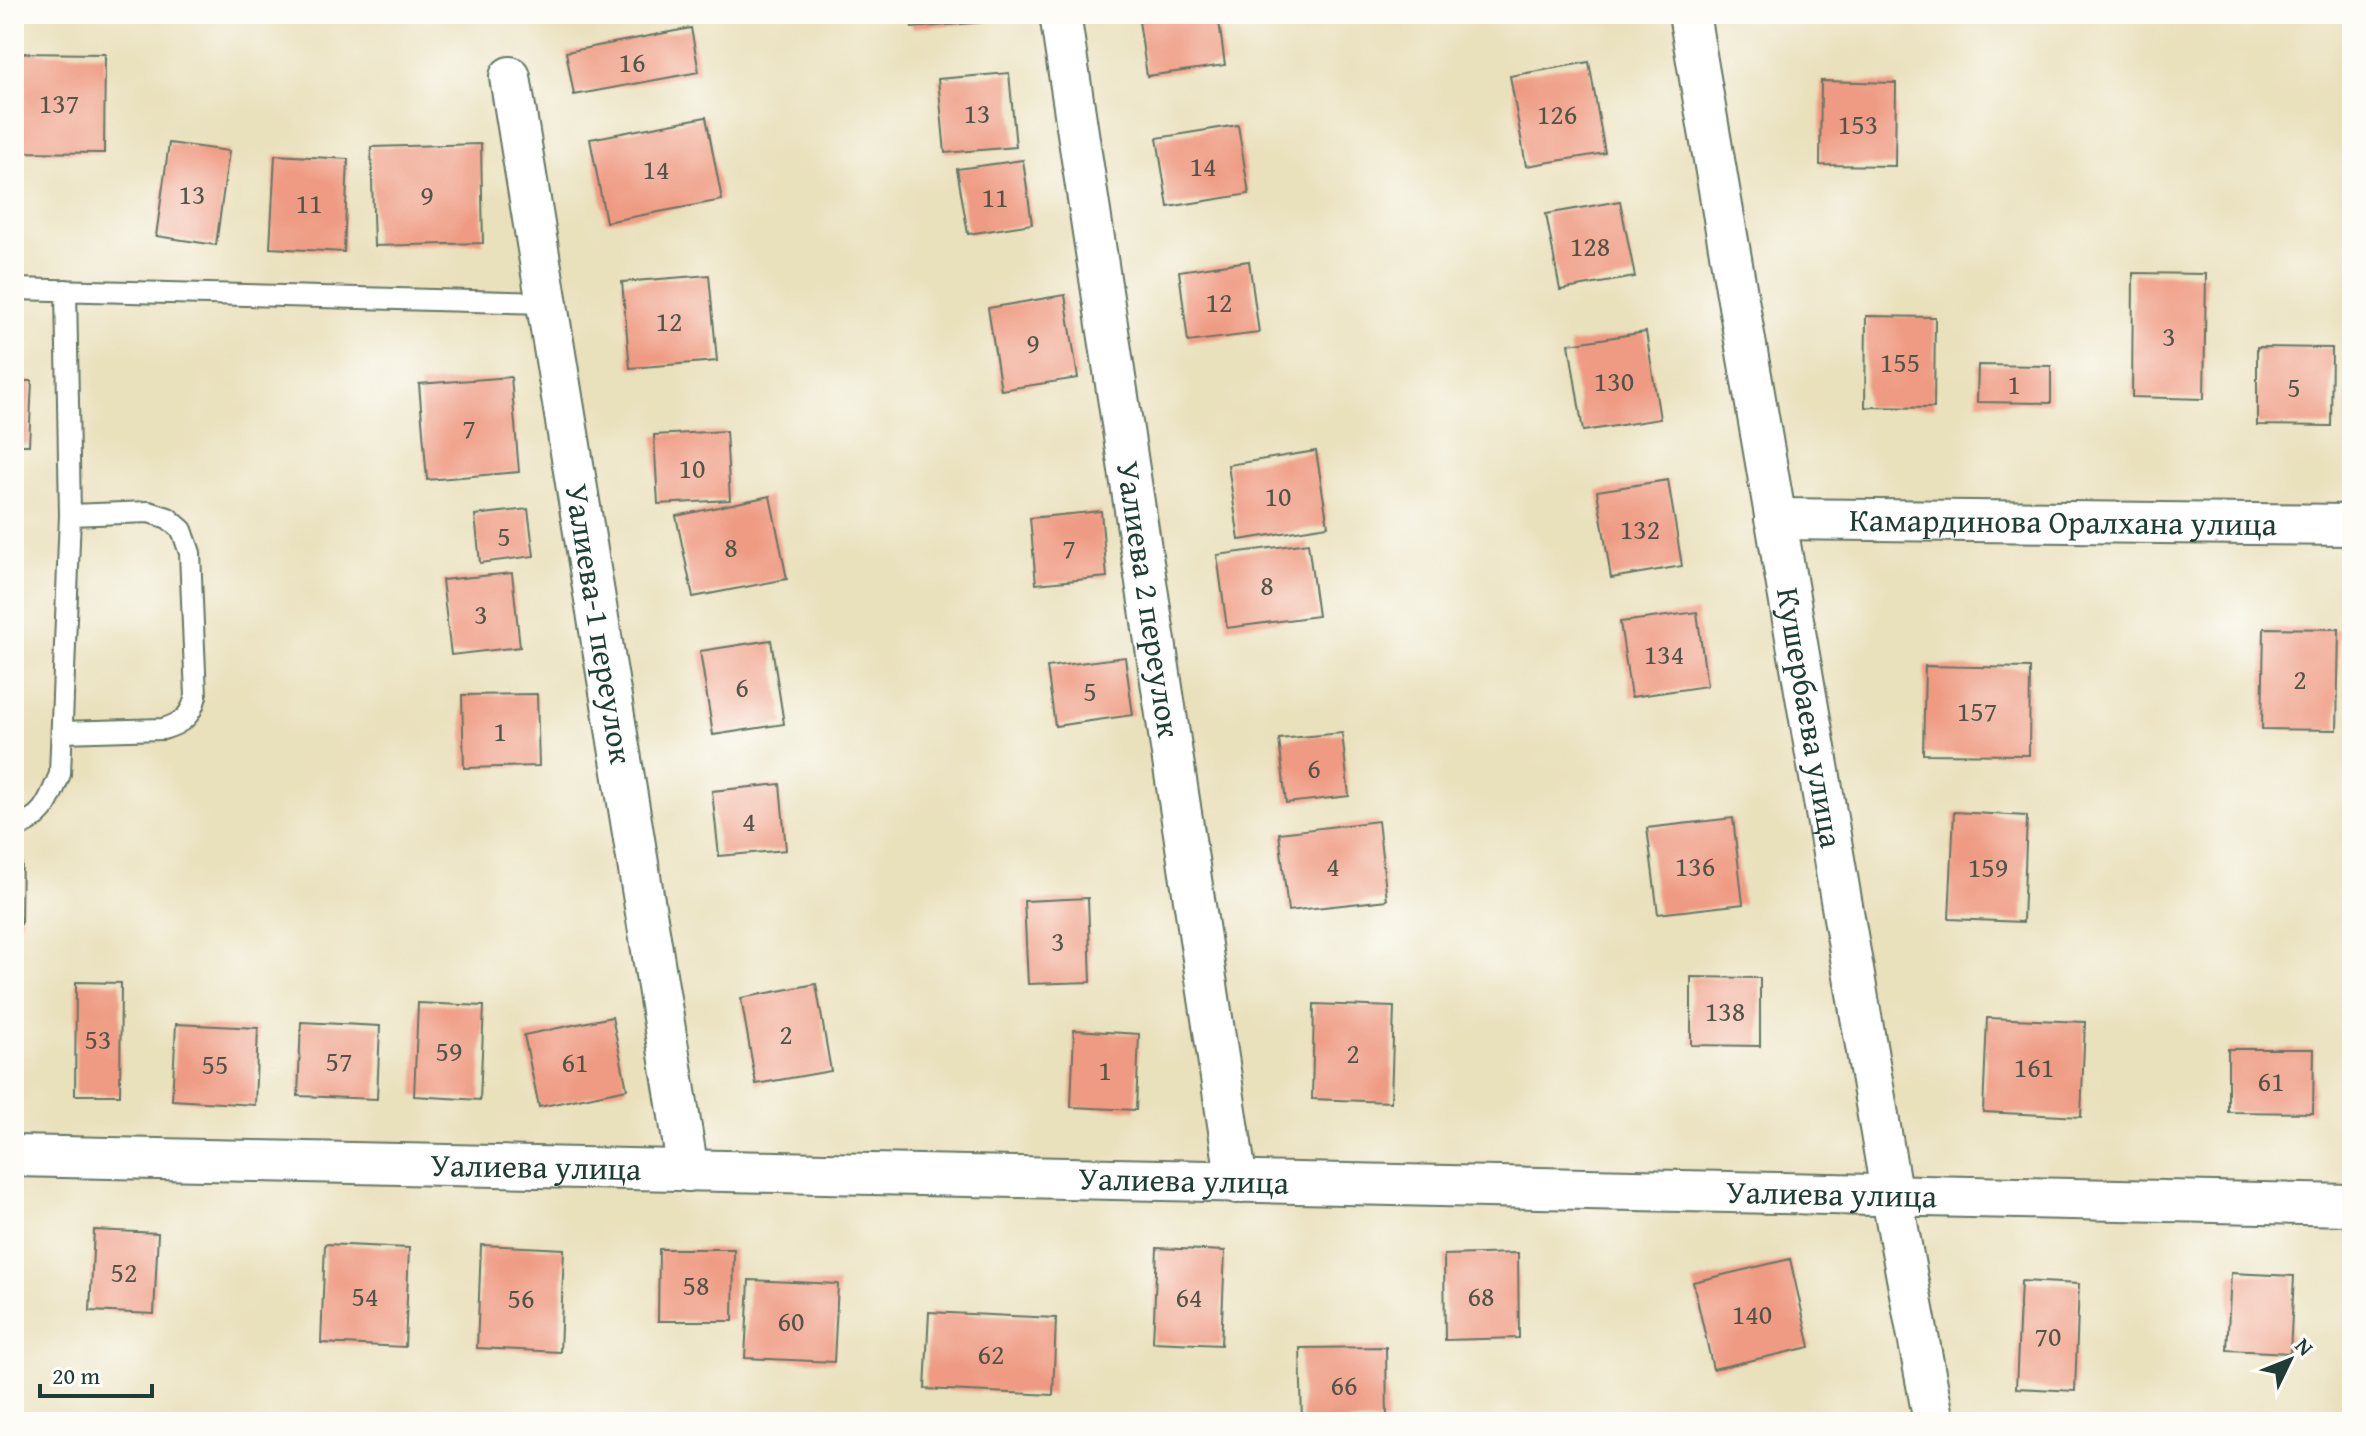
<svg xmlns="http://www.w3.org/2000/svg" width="2366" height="1436" font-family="'Gentium Book Plus',serif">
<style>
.building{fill:#ef9b83}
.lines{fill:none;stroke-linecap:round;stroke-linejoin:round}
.service-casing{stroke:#667664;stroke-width:24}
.minor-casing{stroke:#667664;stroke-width:44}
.service{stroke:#fff;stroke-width:20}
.minor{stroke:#fff;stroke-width:40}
.labels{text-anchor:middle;stroke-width:6;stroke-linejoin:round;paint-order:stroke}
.number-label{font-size:28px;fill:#535448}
.street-label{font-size:32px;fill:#1f3d34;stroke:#fdfcf7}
</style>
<rect width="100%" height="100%" fill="#fdfcf7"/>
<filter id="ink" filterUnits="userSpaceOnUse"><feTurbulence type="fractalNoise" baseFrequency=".0125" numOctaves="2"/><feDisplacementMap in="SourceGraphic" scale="16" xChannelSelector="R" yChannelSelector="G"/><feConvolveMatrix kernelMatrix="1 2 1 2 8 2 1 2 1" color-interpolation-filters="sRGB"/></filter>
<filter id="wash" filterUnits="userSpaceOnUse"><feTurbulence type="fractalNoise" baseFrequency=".006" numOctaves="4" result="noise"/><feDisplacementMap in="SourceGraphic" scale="32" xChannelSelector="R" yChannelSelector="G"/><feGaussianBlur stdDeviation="1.8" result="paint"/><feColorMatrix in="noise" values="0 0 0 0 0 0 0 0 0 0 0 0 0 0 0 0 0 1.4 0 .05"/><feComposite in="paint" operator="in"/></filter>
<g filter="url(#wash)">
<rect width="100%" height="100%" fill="#e9e0bc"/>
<g id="blocks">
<!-- building -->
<path class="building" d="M911,14H984L985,22L912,28Z
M1138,14H1218L1225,65L1147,76Z
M691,28L699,72L574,95L566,52Z
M14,53L105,54L104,153L14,152Z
M1589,62L1605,153L1526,166L1510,76Z
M1009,73L1016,147L945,153L938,79Z
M1821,81L1896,83L1895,166L1820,165Z
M706,117L722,200L606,222L590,139Z
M1238,125L1249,194L1168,207L1157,138Z
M169,143L229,151L216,245L156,236Z
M481,144L483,243L374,246L371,147Z
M275,155L348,159L344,252L270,248Z
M1023,160L1032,224L968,234L957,169Z
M1620,201L1635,277L1560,290L1546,214Z
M1249,261L1259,333L1188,342L1179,271Z
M2133,273L2206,274L2204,399L2132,397Z
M709,275L717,361L630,368L622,282Z
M1065,295L1078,378L1001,390L988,308Z
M1866,316L1935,317L1934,408L1865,407Z
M1646,332L1660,419L1583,431L1569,344Z
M2257,347L2332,348L2331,426L2257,425Z
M2348,355H2352V426H2347Z
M1978,365L2051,366V403L1977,402Z
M511,377L519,472L427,480L419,384Z
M14,381H32L29,445H14Z
M726,431L730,500L658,504L654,435Z
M1316,451L1328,526L1239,540L1228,465Z
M1668,480L1682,566L1611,578L1597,491Z
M770,496L787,579L693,597L676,516Z
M528,509L534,556L480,563L475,515Z
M1101,511L1107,577L1036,584L1030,518Z
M1308,543L1318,616L1227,628L1217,555Z
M512,573L520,647L451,655L442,580Z
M1697,612L1707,686L1631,697L1620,622Z
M2264,628L2339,629L2337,730L2262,729Z
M771,640L784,724L713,735L700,651Z
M1125,657L1133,715L1055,726L1047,667Z
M1925,666L2030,668L2029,755L1923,754Z
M537,694L539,766L464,768L462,695Z
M1342,733L1349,796L1286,803L1279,739Z
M780,784L786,850L719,856L712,791Z
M1954,812L2027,816L2023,922L1949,919Z
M1733,818L1743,904L1658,914L1647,828Z
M1378,821L1387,900L1288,911L1279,833Z
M14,850L22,851L21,924H14Z
M1088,898L1091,982L1028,984L1024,901Z
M1691,977L1760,978V1046L1691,1045Z
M76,982L121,983L120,1095H75Z
M816,984L831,1071L756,1084L741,998Z
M418,1003L484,1006L480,1100L414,1096Z
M1314,1004L1394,1007L1391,1102L1312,1099Z
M2349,1008H2352V1063H2347Z
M612,1017L627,1089L539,1107L524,1035Z
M1987,1018L2085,1022L2081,1117L1983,1112Z
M301,1022L380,1026L377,1099L298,1096Z
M176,1024L258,1028L255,1105L172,1100Z
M1074,1030L1139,1034L1136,1110L1071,1107Z
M2228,1049H2314L2313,1113L2228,1112Z
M94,1230L158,1233L154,1314L90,1311Z
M325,1244L409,1248L405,1347L321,1343Z
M481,1245L564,1249L560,1352L477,1348Z
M1157,1248L1225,1251L1221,1345L1153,1342Z
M659,1249H734L733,1321H658Z
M1518,1253L1519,1338L1445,1340L1444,1255Z
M1790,1259L1810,1347L1713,1369L1693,1282Z
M2231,1273L2294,1276L2290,1353L2227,1350Z
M749,1280L838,1284L834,1362L745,1358Z
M2021,1281L2079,1284L2075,1391L2016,1388Z
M929,1312L1056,1318L1053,1395L925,1389Z
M1386,1347L1387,1422H1302L1300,1348Z
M1774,1413L1835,1416V1422H1774Z"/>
</g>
</g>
<g filter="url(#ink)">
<use href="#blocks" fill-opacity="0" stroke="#667664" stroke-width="2"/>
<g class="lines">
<!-- service casing -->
<g class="service-casing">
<path id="service" d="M14,289L546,303
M62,732L163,729C183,723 191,716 196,696L190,553L182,530L168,518L149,512L70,515
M14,829C45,816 48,803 60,774L70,515L66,290"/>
</g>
<!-- minor casing -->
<g class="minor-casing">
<g id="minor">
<path id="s1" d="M1060,14L1237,1183"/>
<path id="s2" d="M1689,14L1892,1197L1934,1422"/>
<path id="s3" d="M510,77L688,1171"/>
<path id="s4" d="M1775,519L2352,525"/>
<path id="s5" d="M14,1156L2352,1205"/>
</g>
</g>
<!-- service -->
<use href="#service" class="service"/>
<!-- minor -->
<use href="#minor" class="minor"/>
</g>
</g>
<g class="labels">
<!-- number labels -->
<g class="number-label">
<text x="632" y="72">16</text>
<text x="59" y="113">137</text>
<text x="977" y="123">13</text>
<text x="1557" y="124">126</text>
<text x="1858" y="134">153</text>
<text x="1203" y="176">14</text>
<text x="656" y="179">14</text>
<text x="192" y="204">13</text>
<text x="427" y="205">9</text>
<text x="995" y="207">11</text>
<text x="309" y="213">11</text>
<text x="1590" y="256">128</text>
<text x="1219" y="312">12</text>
<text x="669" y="331">12</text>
<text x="2169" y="346">3</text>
<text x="1033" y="353">9</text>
<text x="1900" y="372">155</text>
<text x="1614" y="391">130</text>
<text x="2014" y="394">1</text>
<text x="2294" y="397">5</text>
<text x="469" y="438">7</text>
<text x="692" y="478">10</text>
<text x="1278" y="506">10</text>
<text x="1640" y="539">132</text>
<text x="504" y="546">5</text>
<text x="731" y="557">8</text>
<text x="1069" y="558">7</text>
<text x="1267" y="595">8</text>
<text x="481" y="624">3</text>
<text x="1664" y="664">134</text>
<text x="2300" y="689">2</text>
<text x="742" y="697">6</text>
<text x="1090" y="701">5</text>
<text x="1977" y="721">157</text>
<text x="500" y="741">1</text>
<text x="1314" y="778">6</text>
<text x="749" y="831">4</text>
<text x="1333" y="876">4</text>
<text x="1695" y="876">136</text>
<text x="1988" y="877">159</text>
<text x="1058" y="951">3</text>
<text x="1725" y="1021">138</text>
<text x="786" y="1044">2</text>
<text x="98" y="1049">53</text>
<text x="449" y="1061">59</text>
<text x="1353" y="1063">2</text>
<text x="339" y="1071">57</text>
<text x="575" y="1072">61</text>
<text x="215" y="1074">55</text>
<text x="2034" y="1077">161</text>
<text x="1105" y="1080">1</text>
<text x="2271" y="1091">61</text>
<text x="124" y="1282">52</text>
<text x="696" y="1295">58</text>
<text x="365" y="1306">54</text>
<text x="1481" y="1306">68</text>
<text x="1189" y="1307">64</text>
<text x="521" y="1308">56</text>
<text x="1752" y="1324">140</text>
<text x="791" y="1331">60</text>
<text x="2048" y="1346">70</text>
<text x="991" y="1364">62</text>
<text x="1344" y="1395">66</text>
</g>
<!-- street labels -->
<g class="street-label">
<text dy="11" stroke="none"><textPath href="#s4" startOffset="288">Камардинова Оралхана улица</textPath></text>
<text dy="11" stroke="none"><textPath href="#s1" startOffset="592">Уалиева 2 переулок</textPath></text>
<text dy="11" stroke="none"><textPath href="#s3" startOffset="554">Уалиева-1 переулок</textPath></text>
<text dy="11" stroke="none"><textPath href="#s2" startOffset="714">Кушербаева улица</textPath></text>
<text dy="11" stroke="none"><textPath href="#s5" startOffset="522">Уалиева улица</textPath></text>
<text dy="11" stroke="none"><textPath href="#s5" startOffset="1170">Уалиева улица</textPath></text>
<text dy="11" stroke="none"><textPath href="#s5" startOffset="1818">Уалиева улица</textPath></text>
</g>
</g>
<!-- margin -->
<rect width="2366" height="1436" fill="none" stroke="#fdfcf7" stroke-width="48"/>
<!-- north arrow -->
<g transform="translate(2290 1360) rotate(47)" stroke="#fdfcf7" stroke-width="6" paint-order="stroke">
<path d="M0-6L14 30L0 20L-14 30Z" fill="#1f3d34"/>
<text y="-12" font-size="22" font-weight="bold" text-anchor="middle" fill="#1f3d34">N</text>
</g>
<!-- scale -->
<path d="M40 1384v12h112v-12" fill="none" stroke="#1f3d34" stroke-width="4"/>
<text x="52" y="1384" font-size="24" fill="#1f3d34" stroke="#fdfcf7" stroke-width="6" paint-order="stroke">20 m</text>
</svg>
